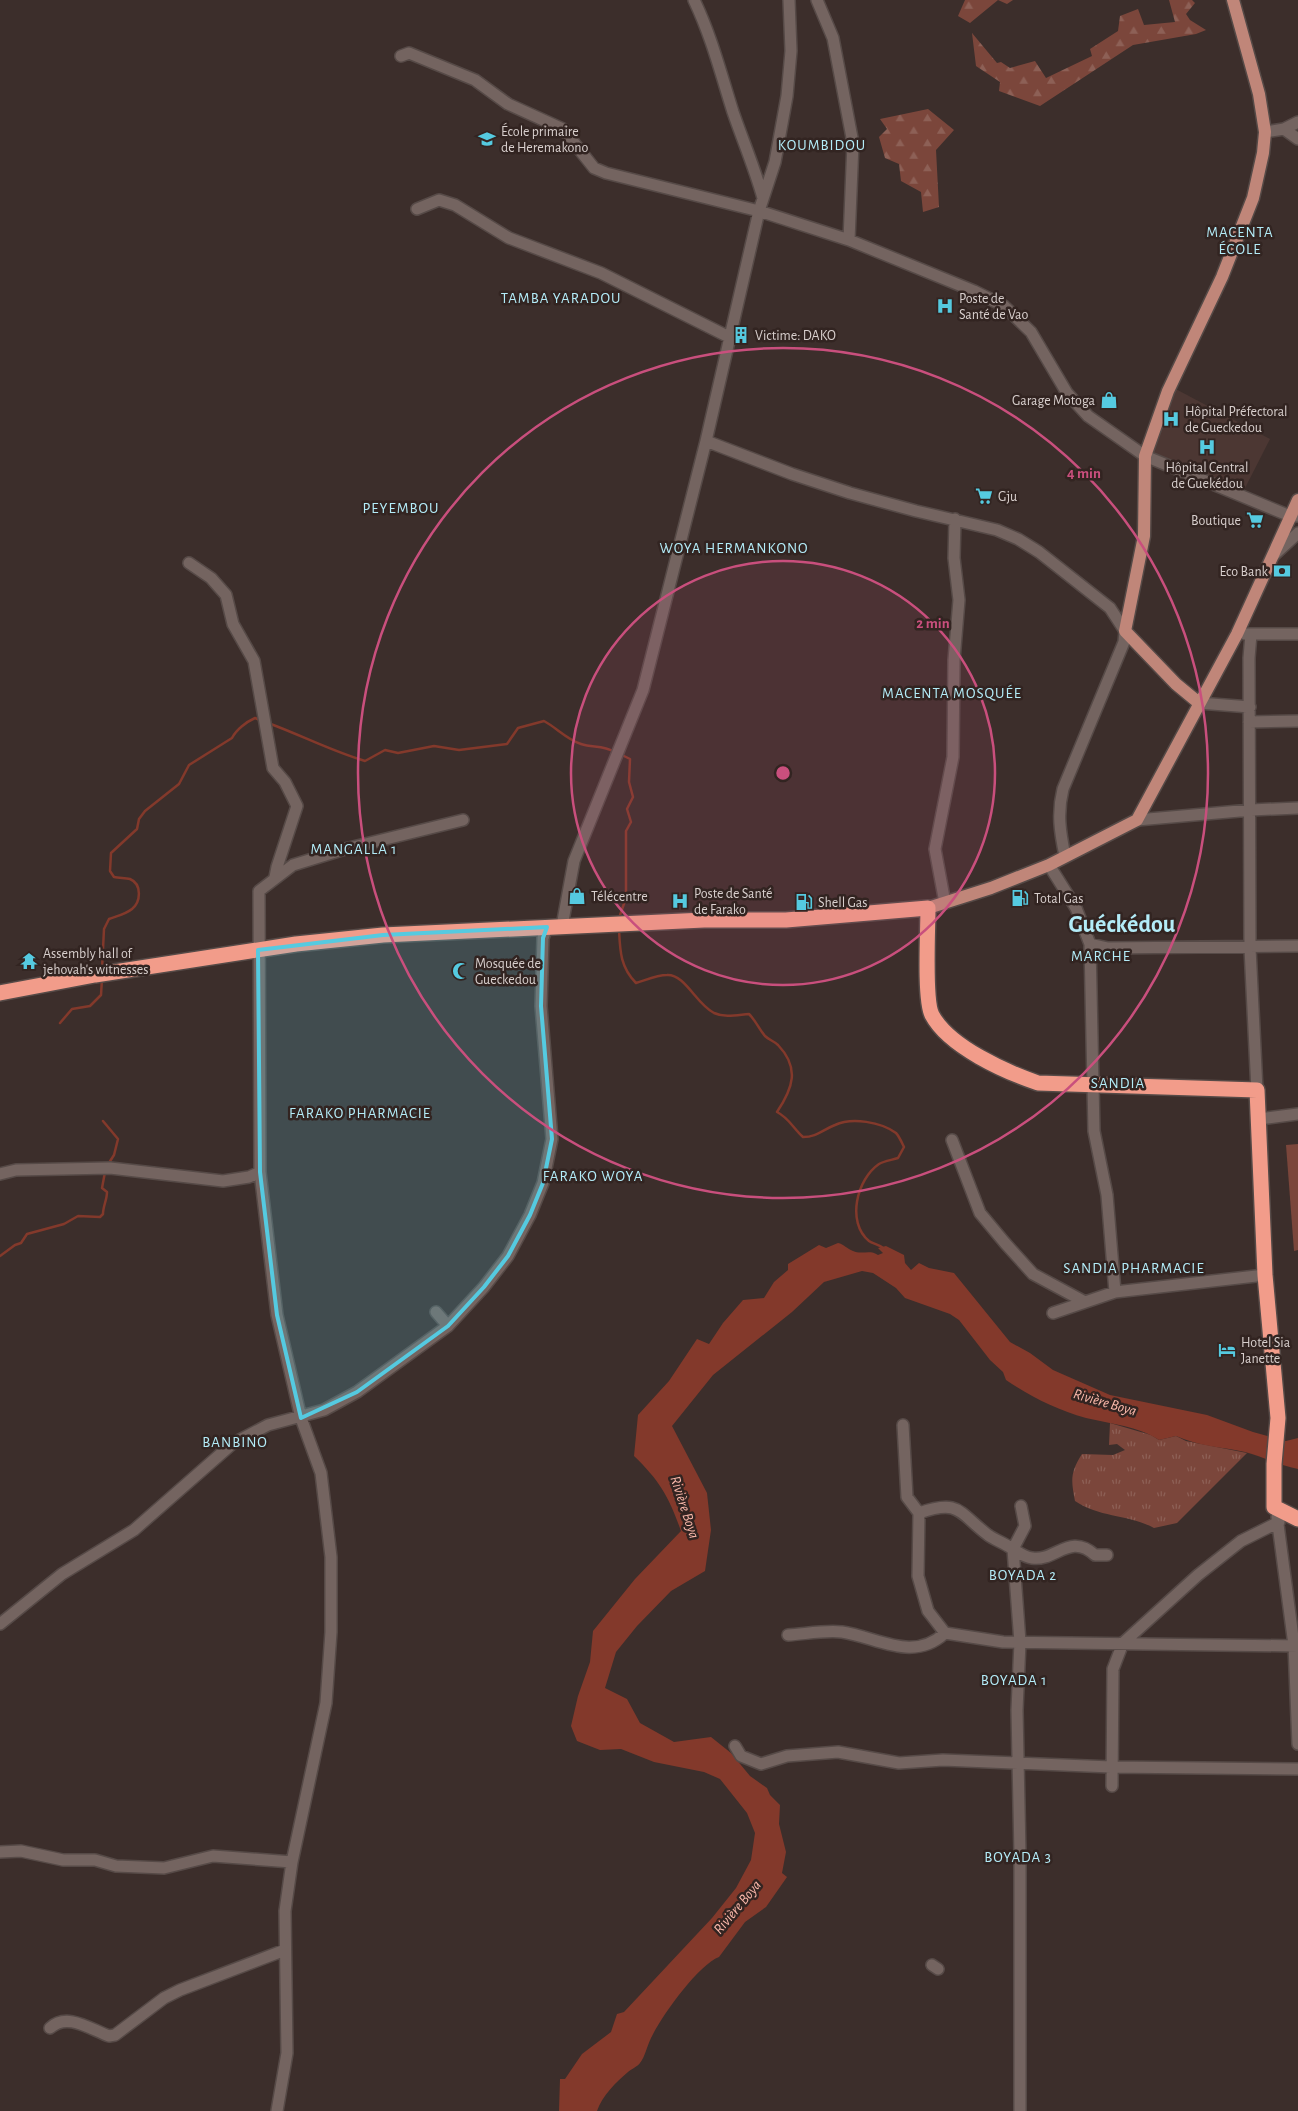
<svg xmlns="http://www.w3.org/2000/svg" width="1298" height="2111" font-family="'Alegreya Sans',sans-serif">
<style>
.built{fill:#4c3733}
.grass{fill:url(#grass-tufts)}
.forest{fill:url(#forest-firs)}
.pitch{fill:#7b463b}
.water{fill:#83392b}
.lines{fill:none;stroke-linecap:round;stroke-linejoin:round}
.stream{stroke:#83392b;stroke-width:2.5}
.minor-casing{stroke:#564a47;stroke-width:14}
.major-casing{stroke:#564a47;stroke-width:15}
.highway-casing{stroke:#564a47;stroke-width:18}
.minor{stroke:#746460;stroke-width:11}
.major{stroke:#c08679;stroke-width:12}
.highway{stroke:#f29c8a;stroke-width:15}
.marked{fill:#55cae0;fill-opacity:0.2;stroke:#55cae0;stroke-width:4;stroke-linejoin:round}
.ring{fill:none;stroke:#c94f7d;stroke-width:2.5}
.labels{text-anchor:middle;stroke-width:5;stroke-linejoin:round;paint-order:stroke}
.poi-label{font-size:14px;fill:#d8cfcd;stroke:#322421;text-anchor:start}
.neighbourhood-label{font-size:15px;letter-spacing:1px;fill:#b3ecf8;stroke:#322421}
.water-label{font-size:15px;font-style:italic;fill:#fcb9ab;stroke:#322421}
.town-label{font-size:24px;font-weight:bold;fill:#b3ecf8;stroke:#322421}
.centre{fill:#c94f7d;stroke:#322421;stroke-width:2.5}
.ring-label{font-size:15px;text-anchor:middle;font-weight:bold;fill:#c94f7d;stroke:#322421;stroke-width:5;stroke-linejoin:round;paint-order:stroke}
</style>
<defs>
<pattern id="grass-tufts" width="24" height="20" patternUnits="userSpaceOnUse" patternTransform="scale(1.25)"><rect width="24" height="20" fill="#7b463b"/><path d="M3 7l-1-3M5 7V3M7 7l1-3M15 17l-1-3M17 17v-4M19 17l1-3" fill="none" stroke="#8d6056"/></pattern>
<pattern id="forest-firs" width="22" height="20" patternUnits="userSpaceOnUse" patternTransform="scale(1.25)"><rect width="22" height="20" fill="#7b463b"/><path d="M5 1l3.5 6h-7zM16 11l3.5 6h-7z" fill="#8d6056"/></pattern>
</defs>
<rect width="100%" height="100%" fill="#3c2e2b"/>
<!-- built -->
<path class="built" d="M1170,386L1270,439L1241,496L1145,456Z"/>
<!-- grass -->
<path class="grass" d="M1110,1423L1151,1435L1159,1440L1176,1436L1186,1441L1247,1453L1177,1523L1154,1528C1128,1514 1100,1518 1075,1501C1071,1480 1070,1473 1082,1454L1113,1455L1125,1450L1117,1444L1109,1445Z"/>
<!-- forest -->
<path class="forest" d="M965,0H1013L1007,4L998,0L970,23L958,16Z
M1169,0H1192L1195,3L1186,14L1190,20L1206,30L1196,34L1133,45L1040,106L999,91L1000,82L976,66L972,33L997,63L1001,62L1010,68L1035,61L1046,78L1092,56L1090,49L1118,31L1120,16L1138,9L1144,25L1175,22Z
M928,109L954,130L936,150L939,207L923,212L921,192L901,181L899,164L885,158L879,137L887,129L880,119Z"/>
<!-- pitch -->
<path class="pitch" d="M1298,1144V1250L1294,1251L1286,1145Z"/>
<!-- water -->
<path class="water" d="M838,1243C844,1244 847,1249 853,1251C862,1255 870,1249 878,1255L883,1253L878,1248L886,1246L904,1255L905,1263L911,1270L919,1263L929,1268L954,1273L1010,1342L1030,1353L1053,1370L1110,1395L1207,1415L1253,1432L1286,1441L1298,1438V1469C1279,1465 1263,1457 1245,1452C1222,1447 1198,1446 1176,1436L1159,1440C1138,1426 1111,1424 1086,1418C1057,1410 1031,1397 1006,1380L1003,1372L990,1360L959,1320L950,1314L905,1298L896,1288L873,1273L862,1271L824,1282L792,1312L713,1375L672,1426L707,1493L711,1530L705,1571L671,1591L637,1626L616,1652L605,1688L627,1699L640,1723L674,1742L711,1737L731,1753L750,1776L767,1788L770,1795L780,1805L779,1824L786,1852L782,1873L787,1877L766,1907L745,1922L719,1957C698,1965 661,2017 651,2038C647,2046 645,2057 640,2063C637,2067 631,2069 628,2072C616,2082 602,2096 597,2111H559L560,2079H565L582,2054L611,2032L617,2014L624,2012L712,1918L736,1888L751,1860L755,1833L747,1813L720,1779L704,1772L654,1762L621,1749L600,1750L577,1741L571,1726L578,1696L590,1662L593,1631L635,1579L681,1531C669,1497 660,1481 634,1456L638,1415L669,1381L697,1339L709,1344L723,1323L743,1300L764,1298L774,1282L788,1270V1264L819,1245L826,1248Z"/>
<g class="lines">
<!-- stream -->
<path class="stream" d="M268,723C301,735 331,751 365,761L385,750L398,753L434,746L459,750L507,744L518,728L544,721C557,728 566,739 581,744C593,748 602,745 615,752
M619,918L626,898V831L631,822L627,809L633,797L629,782L630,759L620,754
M619,929C620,950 620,967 636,983C646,980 657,975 667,975C685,974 696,1004 714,1013C725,1018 737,1015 749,1014C756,1021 759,1029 765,1036C769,1040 774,1041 778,1045C800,1068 793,1088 777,1112C789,1118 793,1128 803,1137C817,1137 822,1130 835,1125C852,1117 881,1122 896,1133C899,1136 902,1143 904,1147L898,1158C892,1160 884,1161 879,1164C857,1179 846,1222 869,1241C873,1244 879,1244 883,1248
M102,969L104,929L109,919C117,916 126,914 132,909C141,902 142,884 130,879C125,878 119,878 114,877L110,871L111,853L137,829L139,819L145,811L179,784L189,765L232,738C236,730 246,722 255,718L260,720
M60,1023L72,1009L90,1006L101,995L102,979
M103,1121L118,1139L114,1155L107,1166
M0,1256L15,1245L21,1243L27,1234L64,1224L78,1216L100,1217L103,1214C103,1206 107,1200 107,1192L102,1188L105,1172"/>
<!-- minor casing -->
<g class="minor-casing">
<path id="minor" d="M694,0C711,35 721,74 733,112C743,141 755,169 763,198
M817,0L833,38L853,143L849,240
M401,56L409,53L475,80L508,104L563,129L594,168L606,173L759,211L849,240L974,291L1004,306L1031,332L1067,393L1088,416L1145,456L1290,516H1298
M1284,129L1298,122
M1265,132L1284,129L1298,139
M417,209L439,200L455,205L509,238L601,273L729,337
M706,441L792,474L850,493L916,511L997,530L1018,539L1039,552L1110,608L1125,631L1124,642L1063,789C1057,813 1060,832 1065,856
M1274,555L1298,533
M189,563L211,578L226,595L233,624L254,661L273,768L285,782L297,806L277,867L275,877
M1245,634H1298
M1251,634L1249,658L1250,948L1257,1090
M1199,703L1250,707
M1249,722L1298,721
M1137,820L1251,810L1298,808
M1049,865L1076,908L1090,944L1094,1131L1107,1195L1115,1292
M945,903L935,849L953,757L954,660L959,600L954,558L955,519
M562,926L574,861L643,690L706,441L759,211L775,162L787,96L791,51L789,0
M1090,944L1108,948L1298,946
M1259,1119L1298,1114
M952,1140L980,1213L1005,1243L1033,1274L1085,1302
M0,1174L16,1170L110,1168L223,1181L249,1177L260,1172
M436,1312L448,1326
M1053,1313L1115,1292L1265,1275
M903,1425L907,1497L919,1513C960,1499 958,1512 988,1535C995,1540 1004,1543 1011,1548C1018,1552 1024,1557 1032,1558C1055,1562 1070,1532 1095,1555H1107
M919,1513L918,1576L928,1611L945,1633L1003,1642L1298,1646
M1277,1517L1294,1645L1298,1744
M0,1624L62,1574L134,1530L232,1444L268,1425L324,1410L357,1392L448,1326L484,1287L508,1256L530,1215L543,1183L552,1139L541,1006L543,938L547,927
M788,1635C805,1634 825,1630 842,1632C877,1637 913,1663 945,1633
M735,1746L741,1756L761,1764L787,1756L838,1752L899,1763L943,1760L1111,1767L1298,1769
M1112,1786L1113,1669L1123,1643L1198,1575L1241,1541L1279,1522
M0,1852L21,1851L63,1860H95L116,1866L164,1868L213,1856L292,1862
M932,1965L938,1969
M50,2028C67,2012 90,2029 109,2036L115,2035L164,1998L180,1990L285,1950
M277,2111L287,2053L285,1911L292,1862L326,1703L331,1632V1557L321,1473L301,1418L277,1315L260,1172L259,891L293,865L345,849L463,820
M1020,2111V1855L1017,1710L1020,1642L1013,1549L1025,1526L1021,1506"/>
</g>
<!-- major casing -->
<g class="major-casing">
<path id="major" d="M1199,703L1176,684L1125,631L1144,536L1145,456L1168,391L1222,277L1253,198L1263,153L1265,132L1259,94L1233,0
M928,908L991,888L1049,865L1137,820L1237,634L1298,500"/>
</g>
<!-- highway casing -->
<g class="highway-casing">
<path id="highway" d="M0,993L95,975L296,944L383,935L704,920H786L928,908C928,929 924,1000 932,1015C949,1047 1006,1072 1038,1083L1257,1090L1265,1275L1278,1418L1274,1464V1507L1298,1519"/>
</g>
<!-- minor -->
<use href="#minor" class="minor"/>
<!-- major -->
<use href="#major" class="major"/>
<!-- highway -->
<use href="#highway" class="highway"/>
</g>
<!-- marked area -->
<path class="marked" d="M547,927L543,938L541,1006L552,1139L543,1183L530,1215L508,1256L484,1287L448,1326L357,1392L301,1418L277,1315L260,1172L258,950L383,935Z"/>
<!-- distance rings -->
<circle cx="783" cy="773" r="212" fill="#c94f7d" fill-opacity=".12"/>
<g class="ring">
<circle cx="783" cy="773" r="212"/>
<circle cx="783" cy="773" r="425"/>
</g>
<!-- icons -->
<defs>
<g id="school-bare" transform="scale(1.35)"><path d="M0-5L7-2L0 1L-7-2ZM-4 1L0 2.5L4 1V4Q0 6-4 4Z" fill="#55cae0" stroke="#322421" stroke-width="2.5" paint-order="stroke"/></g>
<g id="hospital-bare" transform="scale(1.35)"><path d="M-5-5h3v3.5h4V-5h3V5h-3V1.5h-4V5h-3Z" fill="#55cae0" stroke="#322421" stroke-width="2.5" paint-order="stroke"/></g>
<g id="building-bare" transform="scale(1.35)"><path d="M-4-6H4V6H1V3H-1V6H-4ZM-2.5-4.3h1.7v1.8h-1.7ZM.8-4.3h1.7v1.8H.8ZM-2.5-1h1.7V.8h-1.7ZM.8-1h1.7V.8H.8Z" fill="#55cae0" stroke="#322421" stroke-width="2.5" paint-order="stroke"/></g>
<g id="shop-bare" transform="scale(1.35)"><path d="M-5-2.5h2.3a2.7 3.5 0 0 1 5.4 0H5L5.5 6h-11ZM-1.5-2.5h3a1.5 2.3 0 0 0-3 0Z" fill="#55cae0" stroke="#322421" stroke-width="2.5" paint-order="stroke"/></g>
<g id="supermarket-bare" transform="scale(1.35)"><path d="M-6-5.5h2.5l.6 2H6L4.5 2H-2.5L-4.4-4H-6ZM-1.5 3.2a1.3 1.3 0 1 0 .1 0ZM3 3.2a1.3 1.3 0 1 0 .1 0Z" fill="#55cae0" stroke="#322421" stroke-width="2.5" paint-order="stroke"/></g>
<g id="bank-bare" transform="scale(1.35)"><path d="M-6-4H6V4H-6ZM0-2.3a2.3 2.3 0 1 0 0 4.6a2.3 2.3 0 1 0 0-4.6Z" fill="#55cae0" stroke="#322421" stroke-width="2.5" paint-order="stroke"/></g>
<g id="fuel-bare" transform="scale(1.35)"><path d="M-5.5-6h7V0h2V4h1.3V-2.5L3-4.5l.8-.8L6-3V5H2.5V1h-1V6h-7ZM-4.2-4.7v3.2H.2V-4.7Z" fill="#55cae0" stroke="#322421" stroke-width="2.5" paint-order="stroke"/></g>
<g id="temple-bare" transform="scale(1.35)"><path d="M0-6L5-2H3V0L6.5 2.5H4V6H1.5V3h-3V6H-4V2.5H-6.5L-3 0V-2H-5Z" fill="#55cae0" stroke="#322421" stroke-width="2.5" paint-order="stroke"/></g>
<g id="mosque-bare" transform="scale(1.35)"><path d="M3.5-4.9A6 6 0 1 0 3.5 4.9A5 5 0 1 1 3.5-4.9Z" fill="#55cae0" stroke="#322421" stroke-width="2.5" paint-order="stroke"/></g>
<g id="hotel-bare" transform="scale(1.35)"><path d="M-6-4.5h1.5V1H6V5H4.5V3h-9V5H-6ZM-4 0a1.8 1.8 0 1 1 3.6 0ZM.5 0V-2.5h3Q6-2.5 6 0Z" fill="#55cae0" stroke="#322421" stroke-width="2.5" paint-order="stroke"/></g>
</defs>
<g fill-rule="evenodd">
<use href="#school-bare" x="487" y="139"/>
<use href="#hospital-bare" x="945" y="306"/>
<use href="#building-bare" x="741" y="335"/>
<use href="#shop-bare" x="1109" y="400"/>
<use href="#hospital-bare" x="1171" y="419"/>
<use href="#hospital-bare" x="1207" y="447"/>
<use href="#supermarket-bare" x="984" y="496"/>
<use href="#supermarket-bare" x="1255" y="520"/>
<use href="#bank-bare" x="1282" y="571"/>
<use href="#shop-bare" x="577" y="896"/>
<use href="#fuel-bare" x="1020" y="898"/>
<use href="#hospital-bare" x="680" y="901"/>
<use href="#fuel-bare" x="804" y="902"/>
<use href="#temple-bare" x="29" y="961"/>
<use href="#mosque-bare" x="461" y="971"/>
<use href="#hotel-bare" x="1227" y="1350"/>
</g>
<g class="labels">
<!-- poi labels -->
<g class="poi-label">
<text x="501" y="136">École primaire<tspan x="501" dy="16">de Heremakono</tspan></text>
<text x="959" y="303">Poste de<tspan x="959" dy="16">Santé de Vao</tspan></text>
<text x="755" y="340">Victime: DAKO</text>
<text x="1095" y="405" text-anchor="end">Garage Motoga</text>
<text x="1185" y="416">Hôpital Préfectoral<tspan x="1185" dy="16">de Gueckedou</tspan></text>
<text x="1207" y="472" text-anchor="middle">Hôpital Central<tspan x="1207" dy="16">de Guekédou</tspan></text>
<text x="998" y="501">Gju</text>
<text x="1241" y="525" text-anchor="end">Boutique</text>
<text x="1268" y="576" text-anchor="end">Eco Bank</text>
<text x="694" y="898">Poste de Santé<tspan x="694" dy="16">de Farako</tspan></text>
<text x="591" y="901">Télécentre</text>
<text x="1034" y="903">Total Gas</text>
<text x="818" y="907">Shell Gas</text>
<text x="43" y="958">Assembly hall of<tspan x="43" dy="16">jehovah's witnesses</tspan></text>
<text x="475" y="968">Mosquée de<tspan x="475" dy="16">Gueckedou</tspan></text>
<text x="1241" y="1347">Hotel Sia<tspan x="1241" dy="16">Janette</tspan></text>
</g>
<!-- neighbourhood labels -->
<g class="neighbourhood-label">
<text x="822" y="150">KOUMBIDOU</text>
<text x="1240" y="237">MACENTA<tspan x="1240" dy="17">ÉCOLE</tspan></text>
<text x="561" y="303">TAMBA YARADOU</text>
<text x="401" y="513">PEYEMBOU</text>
<text x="734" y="553">WOYA HERMANKONO</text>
<text x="952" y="698">MACENTA MOSQUÉE</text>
<text x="354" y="854">MANGALLA 1</text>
<text x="1101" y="961">MARCHE</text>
<text x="1118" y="1088">SANDIA</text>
<text x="360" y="1118">FARAKO PHARMACIE</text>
<text x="593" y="1181">FARAKO WOYA</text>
<text x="1134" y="1273">SANDIA PHARMACIE</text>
<text x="235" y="1447">BANBINO</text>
<text x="1023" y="1580">BOYADA 2</text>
<text x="1014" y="1685">BOYADA 1</text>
<text x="1018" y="1862">BOYADA 3</text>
</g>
<!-- water labels -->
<g class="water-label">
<text transform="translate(1105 1402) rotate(16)" y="5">Rivière Boya</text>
<text transform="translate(685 1507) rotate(72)" y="5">Rivière Boya</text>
<text transform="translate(737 1907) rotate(-50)" y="5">Rivière Boya</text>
</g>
<!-- town labels -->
<g class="town-label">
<text x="1122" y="932">Guéckédou</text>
</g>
</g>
<circle cx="783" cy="773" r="8" class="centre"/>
<g class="ring-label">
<text x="1084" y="478">4 min</text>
<text x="933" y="628">2 min</text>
</g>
</svg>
